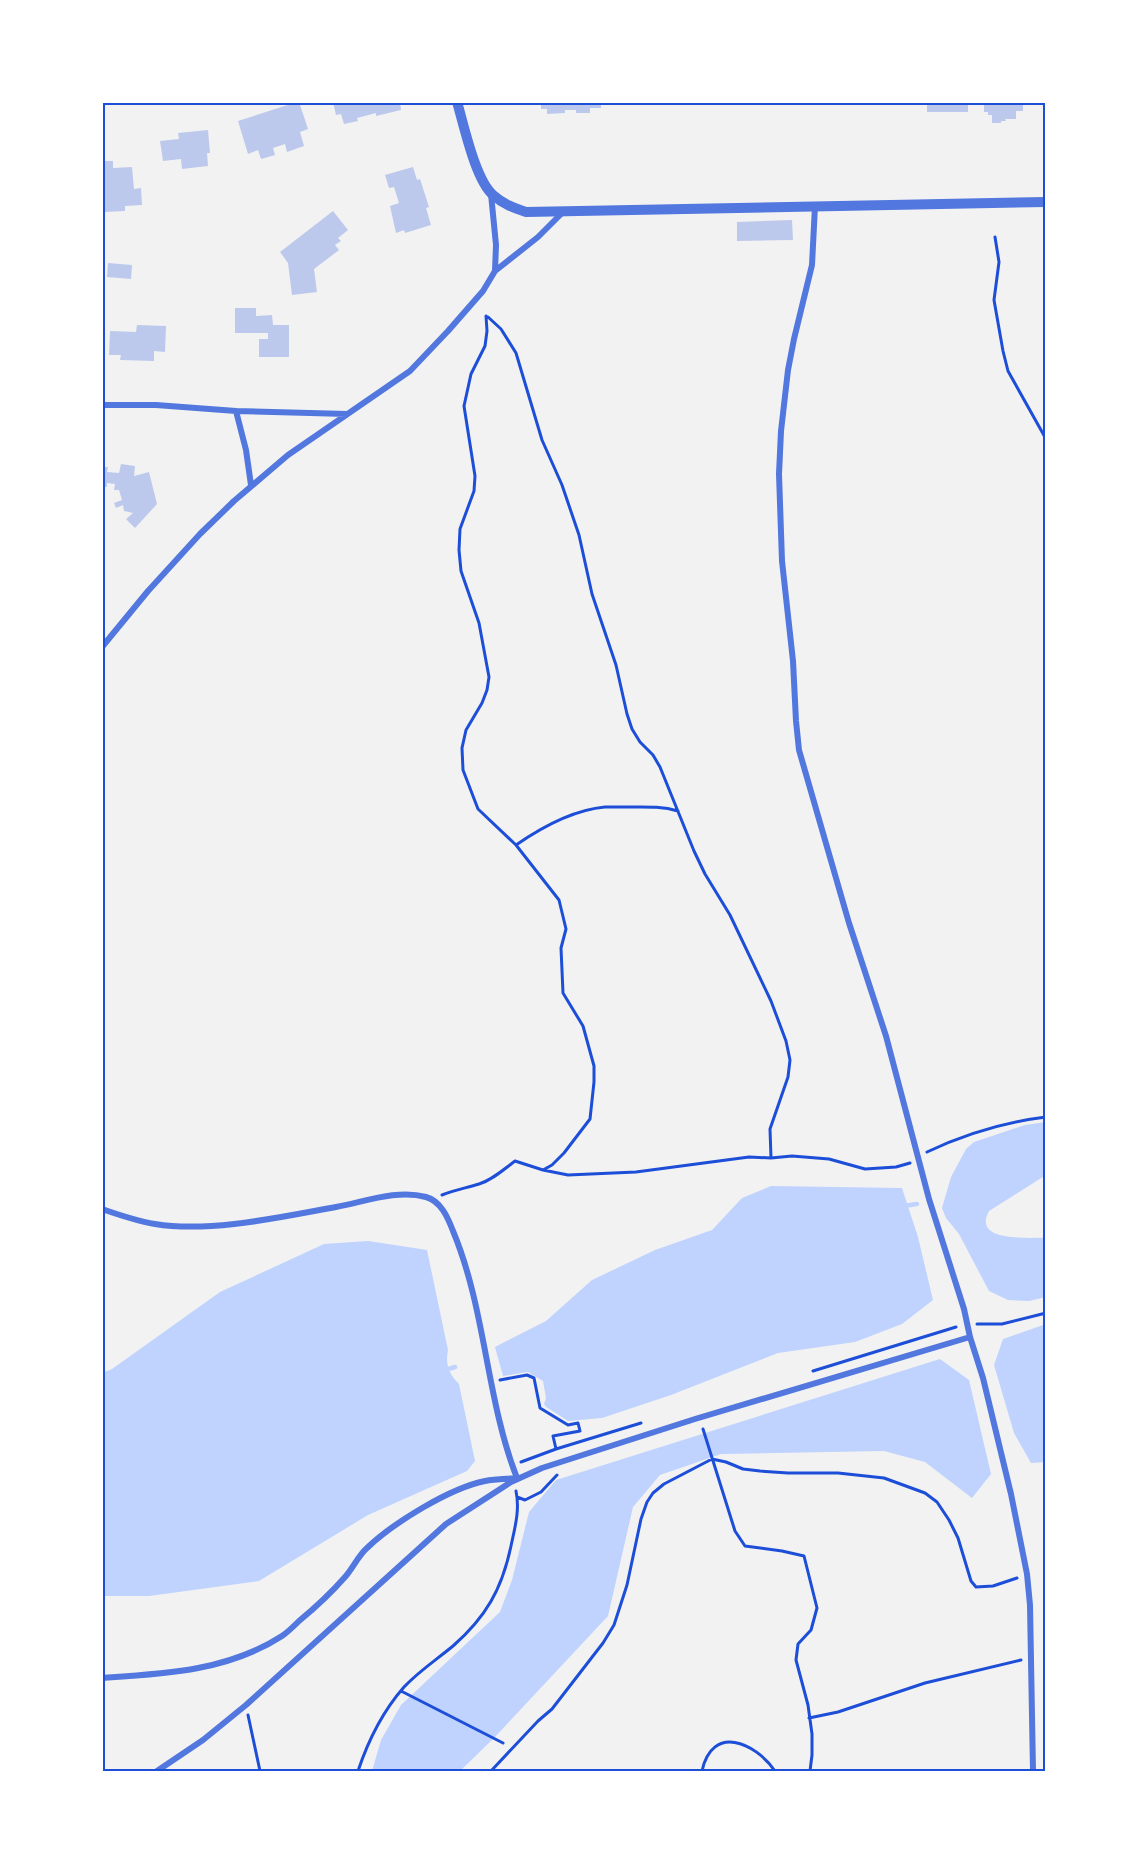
<svg xmlns="http://www.w3.org/2000/svg" width="1148" height="1873" font-family="'Sofia Sans Condensed',sans-serif">
<style>
.water{fill:#bfd3fe}
.lines{fill:none;stroke-linecap:round;stroke-linejoin:round}
.stream{stroke:#bfd3fe;stroke-width:4.5}
.building{fill:#bdc9ec}
.path{stroke:#1d4ed8;stroke-width:3}
.minor{stroke:#5277de;stroke-width:6}
.tertiary{stroke:#5277de;stroke-width:10}
.neatline{fill:none;stroke:#1d4ed8;stroke-width:2}
</style>
<rect width="100%" height="100%" fill="#f2f2f2"/>
<!-- water -->
<path class="water" d="M1046,1122V1175L989,1211C972,1243 1028,1237 1046,1238V1297L1029,1301L1008,1300L989,1291L959,1234L946,1218L942,1208L951,1177L966,1149L974,1142L1025,1125Z
M771,1186L902,1188L918,1237L933,1300L902,1324L855,1342L778,1353L671,1395L602,1418L568,1421L546,1407L544,1404L546,1398L543,1381L528,1372L503,1376L495,1347L546,1321L592,1280L655,1250L712,1230L742,1198Z
M368,1241L427,1250L448,1350C445,1365 449,1374 459,1384L475,1461L467,1471L368,1515L259,1581L149,1596H102V1373L112,1369L220,1292L324,1244Z
M1046,1324V1462L1031,1463L1014,1433L994,1365L1003,1339Z
M940,1359L969,1380L991,1474L972,1498L925,1462L884,1451L721,1454L660,1475L633,1507L608,1616L494,1738L460,1771H372L381,1740L401,1705L500,1612L512,1580L529,1512L556,1480Z"/>
<g class="lines">
<!-- stream -->
<path class="stream" d="M904,1206L917,1204
M445,1370L455,1367"/>
</g>
<!-- building -->
<path class="building" d="M297,102H299L308,129L300,132L304,146L287,152L285,144L273,148L275,155L261,159L258,150L248,154L238,121Z
M333,102H400L401,110L376,116V113L357,118L358,121L344,124L341,114L336,115Z
M541,102H601V108H590V113H576V110H565V113L547,114V109H541Z
M927,102H968V112H927Z
M984,102H1023V111H1016V119H1005L1006,121H1001V123H992V115H988V112H984Z
M208,130L210,153H207L208,166L182,169L181,159L163,161L160,141L179,139L178,133Z
M102,161H113V168L132,167L134,189L141,188L142,205L125,206V211L104,212Z
M413,167L417,180L420,179L429,207L426,208L431,225L405,233L404,230L396,233L390,206L399,203L394,187L389,188L385,175Z
M333,211L348,230L338,238L341,241L335,245L339,250L314,269L317,292L292,295L288,263L280,252Z
M792,220L793,240L737,241V222Z
M108,263L132,265L131,279L107,277Z
M235,308H256V316L272,315L273,325H289V357H259V339H268V333H235Z
M137,325L166,326L165,352L154,351V361L120,360L121,355H109L110,331L136,332Z
M121,464L135,466L134,476L149,472L157,504L135,528L126,519L133,513L124,511L123,505L116,508L114,503L122,500L119,490H114L115,484L107,483V487L102,486V467H108L107,472L119,473Z"/>
<g class="lines">
<!-- path -->
<path class="path" d="M995,237L999,262L994,300L1003,351L1008,371L1046,439
M486,316L487,331L485,346L471,374L464,406L475,476L474,491L460,529L459,550L461,571L479,623L489,677L487,690L482,703L466,730L462,748L463,770L478,809L516,845L559,900L566,929L561,948L563,993L583,1026L594,1066V1082L590,1119L564,1153L552,1165L543,1170
M488,317L501,329L516,353L542,440L562,485L579,535L592,594L616,665L627,714L632,729L640,742L653,755L660,767L694,851L705,874L730,915L771,1001L786,1041L790,1060L788,1077L770,1129L771,1158
M516,845C542,827 572,810 605,807C612,807 620,807 628,807C645,807 661,806 678,811
M927,1152C965,1134 1005,1122 1046,1117
M442,1195C454,1190 466,1188 479,1184C492,1180 503,1170 515,1161L543,1170L568,1175L636,1172L749,1157L771,1158L792,1156L829,1159L865,1169L896,1167L910,1163
M977,1324H1002L1046,1313
M813,1371L956,1327
M500,1380L527,1375L534,1378L540,1408L568,1425L578,1423L580,1431L553,1436L556,1449
M703,1429L735,1531L745,1546L782,1551L804,1556L817,1608L811,1630L798,1644L796,1660L808,1705L812,1734V1755L810,1771
M521,1462L556,1449L641,1423
M517,1497L525,1500L541,1492L557,1475
M401,1691L503,1743
M248,1715L260,1771
M809,1718L838,1712L925,1683L1021,1660
M358,1771C368,1741 383,1711 404,1687C419,1671 436,1660 453,1646C486,1617 502,1589 511,1546C515,1527 520,1510 516,1491
M491,1771L538,1721L552,1709L603,1643L614,1625L627,1585L641,1519L647,1502L653,1493L664,1484L712,1459L726,1462L743,1469L760,1471L788,1473H838L884,1478L925,1493L937,1502L949,1520L958,1538L971,1581L976,1587L993,1586L1017,1578
M702,1771C712,1724 755,1742 775,1771"/>
<!-- minor -->
<path class="minor" d="M491,194L496,245L495,271
M815,206L812,265L794,339L788,370L781,431L779,474L782,561L793,661L796,721L799,750L849,923L886,1036L929,1199L964,1309L970,1337L983,1378L1011,1494L1027,1574L1030,1605L1033,1771
M102,405H156L236,411L347,414
M236,411L246,450L251,485
M102,647L148,591L200,534L234,501L288,455L410,371L448,331L483,291L495,271L538,237L563,212
M102,1209C119,1215 137,1221 155,1224C210,1233 281,1217 336,1207C364,1202 397,1189 426,1197C441,1201 448,1218 453,1231C486,1310 486,1399 517,1478C507,1479 496,1479 485,1481C450,1488 393,1523 367,1548C358,1556 353,1568 345,1577C331,1593 316,1607 299,1621C294,1626 288,1632 282,1636C228,1671 164,1674 102,1678
M157,1771L203,1740L246,1705L446,1524L511,1482L542,1468L695,1419L970,1337"/>
<!-- tertiary -->
<path class="tertiary" d="M457,102C464,125 475,179 493,195C503,204 514,208 526,212L1046,202"/>
</g>
<!-- border -->
<rect width="1148" height="1873" fill="none" stroke="#ffffff" stroke-width="207"/>
<rect x="104" y="104" width="940" height="1666" class="neatline"/>
</svg>
